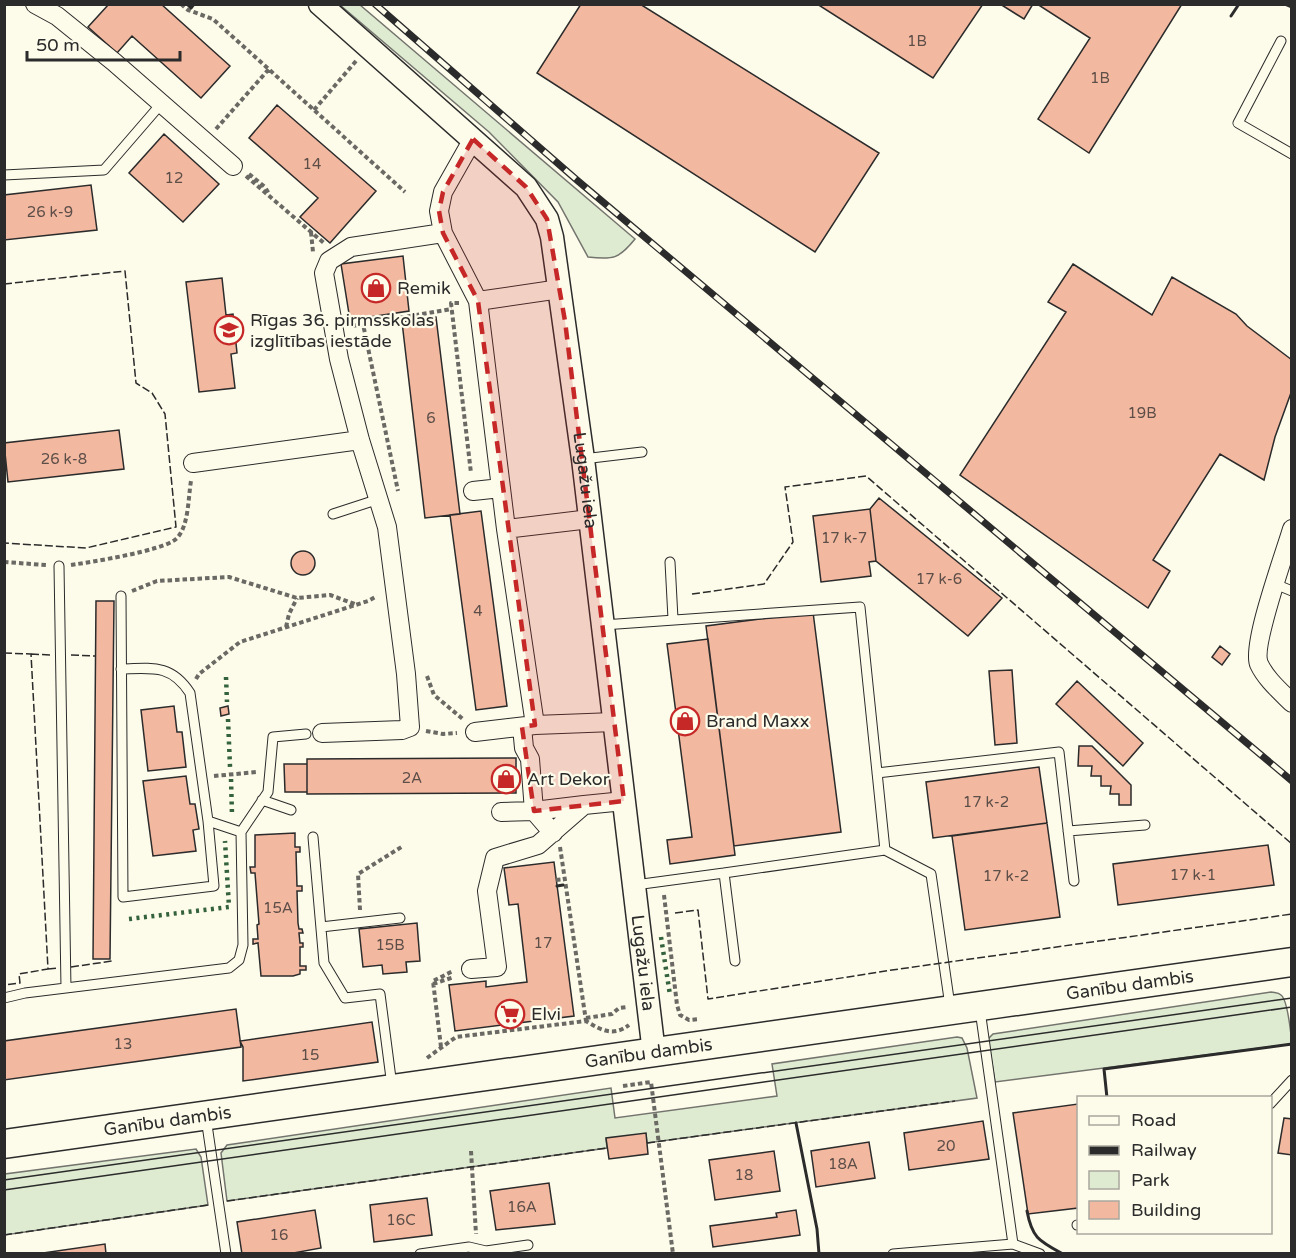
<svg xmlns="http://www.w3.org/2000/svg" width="1296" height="1258" font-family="'Varela Round',sans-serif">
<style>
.green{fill:#deebd1;stroke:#74746e;stroke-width:1.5}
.building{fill:#f2b8a0;stroke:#2b2b2b;stroke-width:1.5}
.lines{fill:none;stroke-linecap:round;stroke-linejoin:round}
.service-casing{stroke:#2b2b2b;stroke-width:11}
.minor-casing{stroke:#2b2b2b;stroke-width:20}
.tertiary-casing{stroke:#2b2b2b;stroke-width:25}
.primary-casing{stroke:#2b2b2b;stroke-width:31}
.path{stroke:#6a6964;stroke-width:4;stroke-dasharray:4.5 3;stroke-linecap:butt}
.service{stroke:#fdfbea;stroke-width:9}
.minor{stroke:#fdfbea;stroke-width:18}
.tertiary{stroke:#fdfbea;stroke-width:22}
.primary{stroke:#fdfbea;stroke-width:28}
.tram{stroke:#2b2b2b;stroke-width:1.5}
.rail-casing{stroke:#2b2b2b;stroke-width:7}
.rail{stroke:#fdfbea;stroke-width:4.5;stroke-dasharray:14;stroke-linecap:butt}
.hedge{stroke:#34623c;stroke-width:4.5;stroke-dasharray:3 4.5;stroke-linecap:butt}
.fence{stroke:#2b2b2b;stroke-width:1.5;stroke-dasharray:8 3;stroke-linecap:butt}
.wall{stroke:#2b2b2b;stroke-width:3}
.marked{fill:#c62828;fill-opacity:0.2;stroke:#c62828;stroke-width:4.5;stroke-dasharray:12 8;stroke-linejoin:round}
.labels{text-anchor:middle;stroke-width:4.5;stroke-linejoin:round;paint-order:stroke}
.number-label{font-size:15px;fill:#5d4e48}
.poi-label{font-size:18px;fill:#2b2b2b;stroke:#fdfbea;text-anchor:start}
.street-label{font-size:18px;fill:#2b2b2b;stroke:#fdfbea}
</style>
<rect width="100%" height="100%" fill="#fdfbea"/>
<!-- green -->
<path class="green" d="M340,5H360L635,239C619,259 613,260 588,257L558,202L489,132Z
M1271,992C1275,993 1278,992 1281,995C1288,1000 1291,1035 1292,1044L995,1082L988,1039L993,1034Z
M957,1037L962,1038L967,1048L977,1098L647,1143L646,1134L606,1139L607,1148L227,1201L221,1153L227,1145L611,1088L615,1118L777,1096L772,1064Z
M196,1149L201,1157L208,1205L5,1235V1174Z"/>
<!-- building -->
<path class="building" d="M109,4H161L230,66L201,98L132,36L117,53L88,27Z
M581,4H640L879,153L815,252L537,73Z
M817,4H983L933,78Z
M1000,4H1033L1024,19Z
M1037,4H1182L1089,153L1038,119L1090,38Z
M277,105L376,191L330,243L300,217L318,198L249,138Z
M164,134L219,184L183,222L129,173Z
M91,185L97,230L4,240V195Z
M403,256L409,311L350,320L341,264Z
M1073,264L1152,315L1172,277L1236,314L1247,326L1292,360V390L1275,437L1264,480L1220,454L1153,560L1170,571L1148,608L960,475L1066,312L1048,302Z
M222,278L226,315L233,314L237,353L231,354L235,388L199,392L186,282Z
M436,317L460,514L425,518L402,322Z
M119,430L124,469L8,482L4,443Z
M879,498L1002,598L968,636L876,561L870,509Z
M870,509L876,561L869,562L871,576L821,582L813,516Z
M481,511L507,706L476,710L450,515Z
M291 563a12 12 0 1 1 24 0a12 12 0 1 1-24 0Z
M96,601H114L110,959H93Z
M813,612L841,832L734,846L706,626Z
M708,639L735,855L670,864L667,840L692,837L667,644Z
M1220,646L1230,654L1222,665L1212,657Z
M1012,670L1017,743L995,745L989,671Z
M1077,681L1143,743L1123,766L1056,704Z
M174,706L177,732H182L186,767L148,771L141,710Z
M228,706L229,714L221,716L220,708Z
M1079,746H1092L1131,785V805H1119V794H1110L1111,786H1101V776H1091L1092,766H1078Z
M516,758V793L307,794V759Z
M284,764H307V792H285Z
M1039,767L1047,823L933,838L926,782Z
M186,776L190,804H195L199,829L193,830L196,851L153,856L143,781Z
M1047,823L1060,917L965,930L952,836Z
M295,833V847H300V852H296L297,886H302V891H297L298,923L299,929H302L303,933H299L300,943H303V947H300V966H306V970H300V974L293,976H261L258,943L253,944V939H258L257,925L259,924L255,873H251L250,867H255V835Z
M1268,845L1274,885L1118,905L1113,864Z
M554,862L574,1016L455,1031L449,985L486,981V987L527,982L518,904L509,905L504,868Z
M417,923L420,961L406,962L407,972L383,974L382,965L363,967L359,929Z
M236,1009L241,1047L4,1080V1041Z
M372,1022L378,1062L243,1081V1047L240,1041Z
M1078,1104V1208L1028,1214L1013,1113Z
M1284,1118L1292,1119V1155L1278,1153Z
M983,1121L989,1159L909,1170L904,1133Z
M646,1133L648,1154L609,1159L606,1138Z
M869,1142L875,1178L816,1187L811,1151Z
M774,1151L780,1191L715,1200L709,1160Z
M549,1183L555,1224L496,1230L490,1191Z
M427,1198L432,1235L374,1242L370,1205Z
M315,1210L321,1248L288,1254H242L237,1222Z
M796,1210L800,1235L713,1247L710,1226L777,1217L776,1213Z
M105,1244L106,1254H36Z"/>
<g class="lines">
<!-- service casing -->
<g class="service-casing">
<path id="service" d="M1281,41L1238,123L1292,154
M4,175L104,170L161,104
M583,459L642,452
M333,514L379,499
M670,562L673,619
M59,566L66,988
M1275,584L1292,591
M121,596L123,897L214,886L208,821L190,693C171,664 152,668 121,669
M603,625L860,607L885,850L724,873L735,961
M877,773L1059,752L1074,881
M262,800L291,810
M208,821L241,832
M1068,831L1145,825
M313,837L324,963L345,998L380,994L392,1086
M885,850L931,874L950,1006
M635,885L724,873
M321,927L400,918
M4,998L25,993L229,968L239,960L243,945L241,832L268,792L273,737L306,734
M1270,1104L1292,1080
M206,1118L226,1254
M1077,1225H1078
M1013,1244L1040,1254
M420,1254L469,1247L486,1251L528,1245
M893,1254L1013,1244L980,1010"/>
</g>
<!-- minor casing -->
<g class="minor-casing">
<path id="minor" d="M35,4L57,16L114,62L233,166
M473,139L443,192L439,211L443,233L478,301L506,529L535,725
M478,301L560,289
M193,463L360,440
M473,491L501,488
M506,529L590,519
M1292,529C1285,553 1251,646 1259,664C1266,679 1280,691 1292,703
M522,727L524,748L530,759L534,811L553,833
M475,732L535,725L614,722
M322,733L402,730L410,727L406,674L387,527L360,440L339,359L324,273L329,261L351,247L443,233
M501,812L534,811L584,805
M471,969L497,967L487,891L495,858L538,845L584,805L624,801"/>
</g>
<!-- tertiary casing -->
<g class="tertiary-casing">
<g id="tertiary">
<path id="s1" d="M320,4L526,187L547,219L552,237L583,459L654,1053"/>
</g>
</g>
<!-- primary casing -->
<g class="primary-casing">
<g id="primary">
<path id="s2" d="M4,1144L1292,962"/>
</g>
</g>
<!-- path -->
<path class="path" d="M181,4L188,10L213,19L405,192
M314,110L356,61
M216,129L269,69
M249,174L265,187L269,194
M246,176L325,244
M311,232L313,252
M459,303H451L471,473
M363,324L452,309
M352,326L363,324L398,491
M4,562L46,565
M71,565C91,562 162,551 176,539C189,527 188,498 191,481
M132,591L157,581L229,577L297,598L330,595L355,604
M286,627L289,614L297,598
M427,676L434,695L464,720
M196,679L199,674L240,642L368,601L377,596
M426,731L443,734L457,733
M214,776L257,772
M560,847L586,1021
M556,880L566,879
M664,895L677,1005L680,1015L689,1020L700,1019
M360,910L358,874L403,846
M433,984L454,977
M586,1018L612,1014L619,1008L627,1007
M441,1047L433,981L453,971
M427,1058L456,1037L586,1021C601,1030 613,1037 629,1025
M623,1086L651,1082L673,1254
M471,1151L476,1234"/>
<!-- service -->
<use href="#service" class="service"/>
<!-- minor -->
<use href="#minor" class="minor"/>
<!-- tertiary -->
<use href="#tertiary" class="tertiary"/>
<!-- primary -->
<use href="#primary" class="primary"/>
<!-- tram -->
<path class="tram" d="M4,1180L1292,998
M4,1190L1292,1007"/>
<!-- rail casing -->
<g class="rail-casing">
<path id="rail" d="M375,4L578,181L1292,781"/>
</g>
<!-- rail -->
<use href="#rail" class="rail"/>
<!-- hedge -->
<path class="hedge" d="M226,677L227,702
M228,719L230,767
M231,779L232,815
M129,919L229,907L225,841
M661,937L670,995"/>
<!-- fence -->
<path class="fence" d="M4,284L125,271L136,383L152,393L165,414L176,527L86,548L4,543
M692,594L764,584L793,542L785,487L866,476L1292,844
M4,653L31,654L48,969L19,974L20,983L4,985
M31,654L51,655
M71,655L95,656
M675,913L698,910L708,999L892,970L1292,914
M71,967L112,961
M48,969L59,968
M647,1143L955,1101
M227,1201L607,1148
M4,1235L208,1205"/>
<!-- wall -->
<path class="wall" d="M187,4L191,8L194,4
M1285,4L1292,7
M1231,16L1239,4
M557,886L563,885
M1292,1053V1066
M1107,1098L1104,1069L1292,1044
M796,1123L817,1229L819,1254
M1027,1211C1032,1238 1039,1241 1063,1254
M1292,1211V1227"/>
</g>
<!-- marked area -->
<path class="marked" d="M473,139L526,187L547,219L565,321L624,801L534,811L522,727L535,725L478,301L443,233L439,211L443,192Z"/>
<!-- icons -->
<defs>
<g id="shop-ring" transform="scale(1.5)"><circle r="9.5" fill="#fdfbea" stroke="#c62828" stroke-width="1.5"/><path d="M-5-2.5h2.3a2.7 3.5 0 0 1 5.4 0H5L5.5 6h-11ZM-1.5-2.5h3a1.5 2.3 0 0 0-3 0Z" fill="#c62828"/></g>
<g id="school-ring" transform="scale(1.5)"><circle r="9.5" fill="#fdfbea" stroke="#c62828" stroke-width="1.5"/><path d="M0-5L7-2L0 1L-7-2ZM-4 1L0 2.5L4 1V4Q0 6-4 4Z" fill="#c62828"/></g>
<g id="supermarket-ring" transform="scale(1.5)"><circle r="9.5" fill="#fdfbea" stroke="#c62828" stroke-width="1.5"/><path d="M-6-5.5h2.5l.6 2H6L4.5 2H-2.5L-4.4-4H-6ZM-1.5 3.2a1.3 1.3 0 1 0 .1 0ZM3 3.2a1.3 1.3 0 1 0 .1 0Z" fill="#c62828"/></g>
</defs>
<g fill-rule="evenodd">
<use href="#shop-ring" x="376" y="288"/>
<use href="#school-ring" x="229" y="330"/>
<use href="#shop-ring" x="685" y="721"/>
<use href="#shop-ring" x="506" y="779"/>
<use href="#supermarket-ring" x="510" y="1014"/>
</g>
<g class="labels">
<!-- number labels -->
<g class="number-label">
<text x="917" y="46">1B</text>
<text x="1100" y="83">1B</text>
<text x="312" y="169">14</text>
<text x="174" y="183">12</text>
<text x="50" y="217">26 k-9</text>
<text x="1142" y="418">19B</text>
<text x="431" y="423">6</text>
<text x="64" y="464">26 k-8</text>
<text x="844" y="543">17 k-7</text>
<text x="939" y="584">17 k-6</text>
<text x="478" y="616">4</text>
<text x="412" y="783">2A</text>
<text x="986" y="807">17 k-2</text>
<text x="1193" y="880">17 k-1</text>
<text x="1006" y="881">17 k-2</text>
<text x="278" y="913">15A</text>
<text x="543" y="948">17</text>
<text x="390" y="950">15B</text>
<text x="123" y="1049">13</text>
<text x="310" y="1060">15</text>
<text x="946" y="1151">20</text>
<text x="843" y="1169">18A</text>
<text x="744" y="1180">18</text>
<text x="522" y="1212">16A</text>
<text x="401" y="1225">16C</text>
<text x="279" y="1240">16</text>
</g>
<!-- poi labels -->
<g class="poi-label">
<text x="397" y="294">Remik</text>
<text x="250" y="326">Rīgas 36. pirmsskolas<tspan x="250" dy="21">izglītības iestāde</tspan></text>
<text x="706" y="727">Brand Maxx</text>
<text x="527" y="785">Art Dekor</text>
<text x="531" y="1020">Elvi</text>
</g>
<!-- street labels -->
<g class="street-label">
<text dy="6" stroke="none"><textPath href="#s1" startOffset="578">Lugažu iela</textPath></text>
<text dy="6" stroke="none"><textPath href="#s1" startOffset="1064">Lugažu iela</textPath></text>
<text dy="6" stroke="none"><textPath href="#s2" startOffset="1137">Ganību dambis</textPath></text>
<text dy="6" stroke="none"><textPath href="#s2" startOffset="651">Ganību dambis</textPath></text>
<text dy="6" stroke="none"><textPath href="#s2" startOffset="165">Ganību dambis</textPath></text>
</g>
</g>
<!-- border -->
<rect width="1296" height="1258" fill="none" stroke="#2b2b2b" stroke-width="12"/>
<!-- legend -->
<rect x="1077" y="1096" width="195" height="138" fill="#fdfbea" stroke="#a9a89e" stroke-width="1.5"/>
<rect x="1089" y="1116" width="30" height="9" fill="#fdfbea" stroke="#a9a89e" stroke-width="1.5"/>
<text x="1131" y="1126" font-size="18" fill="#2b2b2b">Road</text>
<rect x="1089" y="1146" width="30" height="9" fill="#2b2b2b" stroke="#a9a89e" stroke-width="1.5"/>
<text x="1131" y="1156" font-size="18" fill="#2b2b2b">Railway</text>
<rect x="1089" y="1171" width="30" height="18" fill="#deebd1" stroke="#a9a89e" stroke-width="1.5"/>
<text x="1131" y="1186" font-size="18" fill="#2b2b2b">Park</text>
<rect x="1089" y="1201" width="30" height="18" fill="#f2b8a0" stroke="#a9a89e" stroke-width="1.5"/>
<text x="1131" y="1216" font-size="18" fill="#2b2b2b">Building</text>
<!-- scale -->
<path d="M27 51v9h153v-9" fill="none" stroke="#2b2b2b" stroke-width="3"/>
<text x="36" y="51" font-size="18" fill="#2b2b2b" stroke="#fdfbea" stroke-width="4.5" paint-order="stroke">50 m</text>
</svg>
